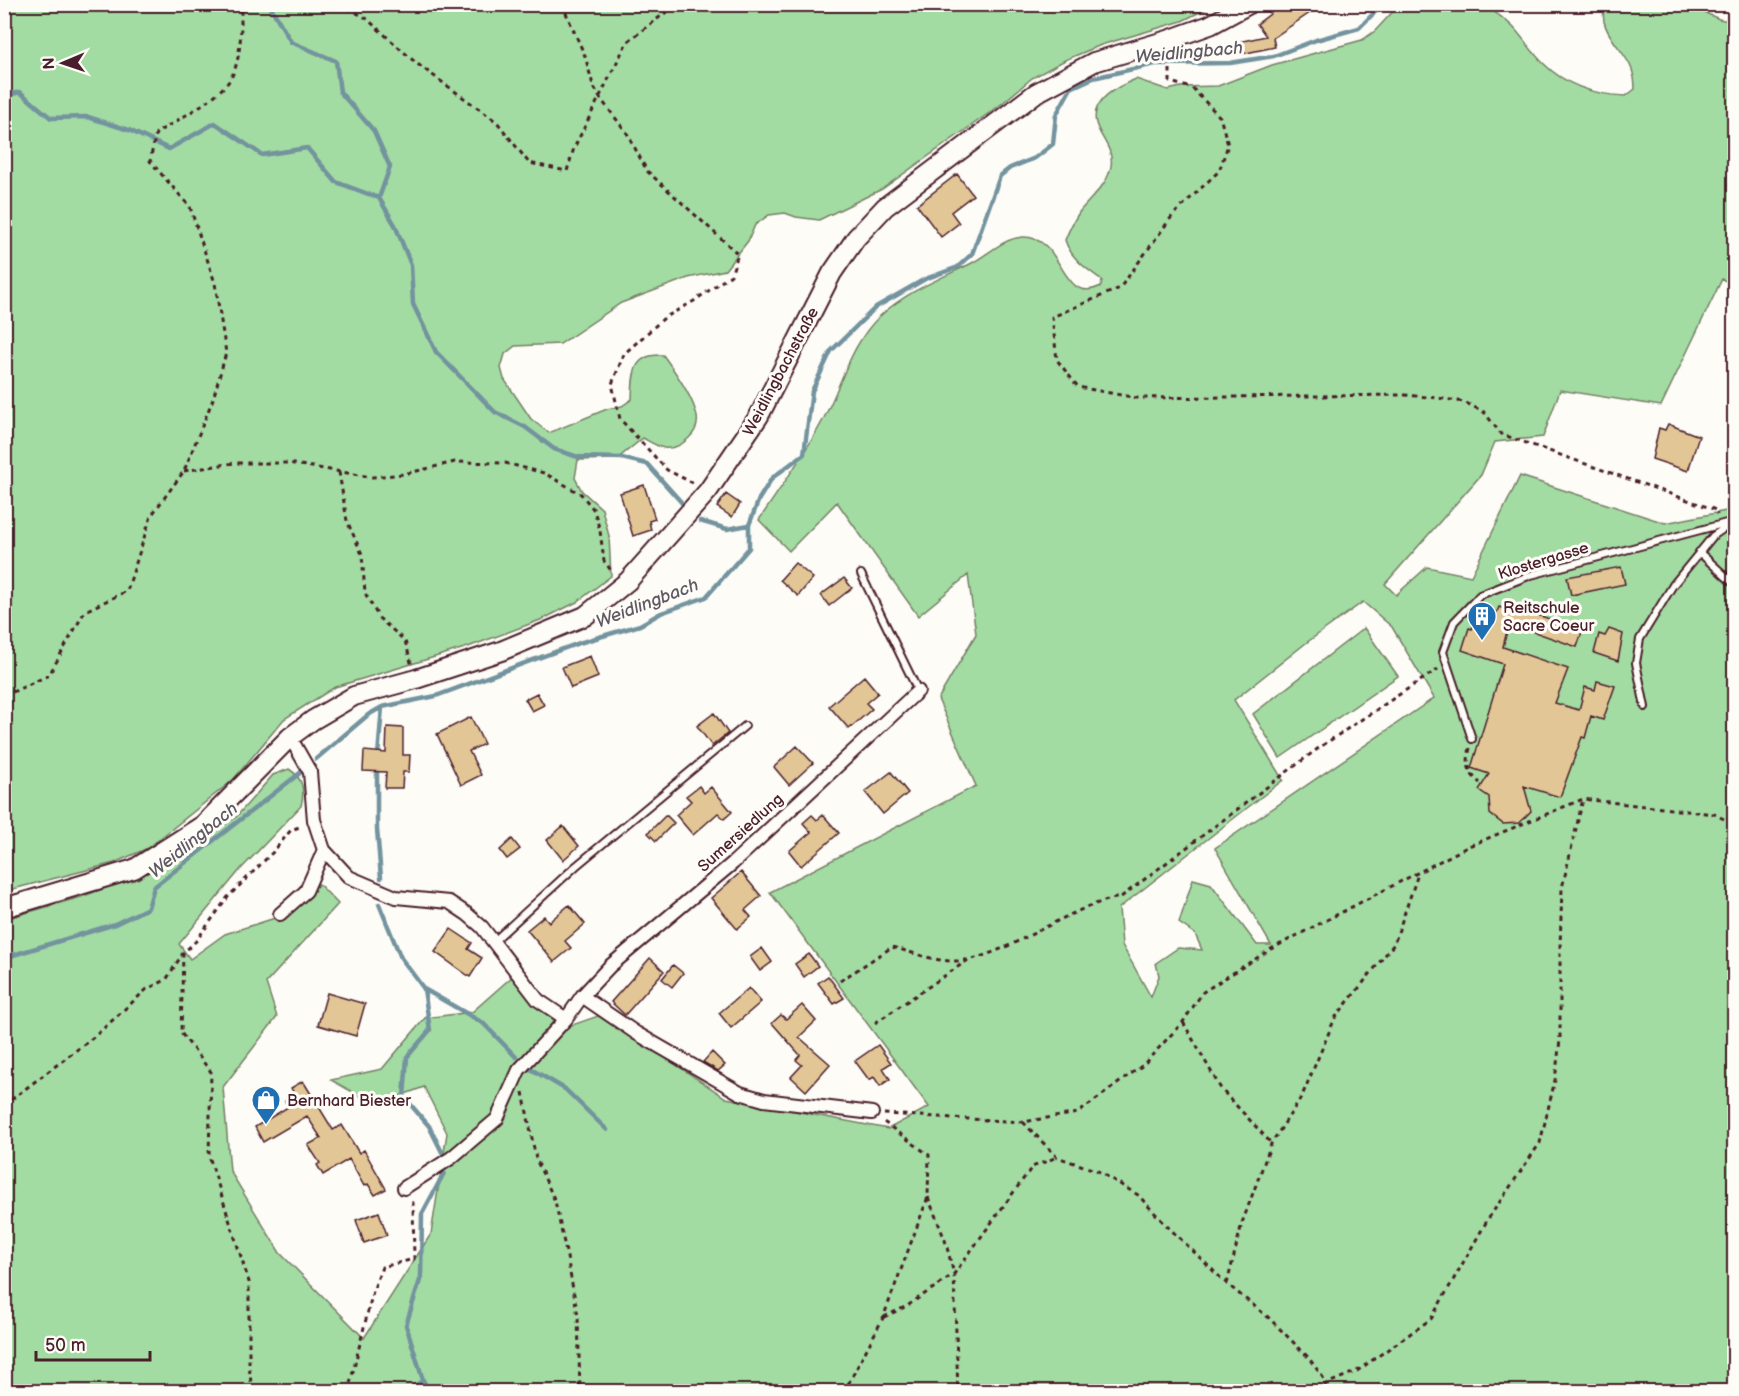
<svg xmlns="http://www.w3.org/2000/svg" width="1739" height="1396" font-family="'Balsamiq Sans',sans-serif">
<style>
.green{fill:#a2dca2;stroke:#767e66;stroke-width:1.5;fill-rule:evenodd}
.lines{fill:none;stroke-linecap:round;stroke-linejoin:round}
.stream{stroke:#73939e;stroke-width:4.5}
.building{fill:#e2c696;stroke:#4a1f2b;stroke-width:1.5}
.service-casing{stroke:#4a1f2b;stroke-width:10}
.minor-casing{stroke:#4a1f2b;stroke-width:16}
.secondary-casing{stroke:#4a1f2b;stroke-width:22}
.path{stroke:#4a1f2b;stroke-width:3;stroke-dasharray:4.5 4.5;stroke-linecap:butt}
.service{stroke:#fdfcf7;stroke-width:6}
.minor{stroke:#fdfcf7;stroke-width:12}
.secondary{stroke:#fdfcf7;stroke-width:18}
.labels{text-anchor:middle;stroke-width:6;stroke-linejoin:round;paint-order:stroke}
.street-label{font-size:16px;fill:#4a1f2b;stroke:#fdfcf7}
.poi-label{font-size:16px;fill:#4a1f2b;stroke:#fdfcf7;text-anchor:start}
.water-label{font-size:18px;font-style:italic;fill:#5f5964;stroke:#fdfcf7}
</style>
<rect width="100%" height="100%" fill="#fdfcf7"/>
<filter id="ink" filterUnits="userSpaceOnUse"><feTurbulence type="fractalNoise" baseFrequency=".0167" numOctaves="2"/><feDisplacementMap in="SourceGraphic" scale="12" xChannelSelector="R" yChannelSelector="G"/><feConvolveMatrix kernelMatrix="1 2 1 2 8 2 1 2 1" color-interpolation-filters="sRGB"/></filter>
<g filter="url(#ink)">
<!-- green -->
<path class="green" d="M1484,4C1494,12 1505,19 1513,27C1524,39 1532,52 1543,63C1566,86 1594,95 1626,96L1635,89C1635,80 1634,73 1630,65C1621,47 1595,26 1606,5H1688L1719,19L1734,22V285L1722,279L1661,406L1560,390L1543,437L1495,442L1481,475L1385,584L1396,595L1427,567L1471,576L1520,476L1665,523L1726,511L1734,503V1391L5,1392V919L81,897L157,869L236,817L273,775L289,769C303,778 305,790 301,806L240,870L179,944L190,959L225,934L278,917L319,884L338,904L266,983L277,1017L223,1087L230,1171L280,1253L364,1338L431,1234L447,1133L424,1087L376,1105L331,1080L382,1069L425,1018L472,1012L514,975L564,1028L601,1015L726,1098L888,1129L929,1107L770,892L976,786L938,699L976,634L968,575L918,616L837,502L789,551L759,520C781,487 805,454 823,420C841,386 851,343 880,316C906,292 939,279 970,264C988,255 1002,239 1022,237C1065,235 1059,307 1101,286L1102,280C1087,269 1071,259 1065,240C1069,230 1074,220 1080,211C1091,197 1108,185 1111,166C1114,149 1100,138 1096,123C1090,99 1119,86 1136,79L1168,90L1181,87L1218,86L1272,65L1362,40L1375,31L1399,5ZM1363,602L1392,627L1434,698L1215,848L1271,945H1257L1211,884L1193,879L1179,923L1195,934L1202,950L1178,948L1156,963L1159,976L1151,997L1122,945L1119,908L1283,780L1234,700L1306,643Z
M4,5L5,4L1214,5L1182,21L1101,45L1065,60L1032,78L999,106L882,189L819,220L796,217L785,213L769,215L755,225L748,241L725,270L688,278L621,303L560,344L515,346L505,354L501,368L504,379L531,419L549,433L607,409L622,406L632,399C633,375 632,353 663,355C674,370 694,398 697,417C700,433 680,450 664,448C656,446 650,442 643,438L617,459L578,460L575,478L582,491L602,509L609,536L611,576L577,602L543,619L468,647L335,687L284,719L233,780L148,848L114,863L5,891Z
M1364,628L1398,676L1280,758L1253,714Z"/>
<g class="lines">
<!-- stream -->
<path class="stream" d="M269,4L291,42L336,61L340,92L374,131L390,167L379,198L395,225L411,265L413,304L436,352L495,412L525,427L554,449L578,457L622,458L647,464L682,503
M4,96L20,92L51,118L88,117L129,130L169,149L215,123L262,155L307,148L336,182L379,198
M700,521L727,529L749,525
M378,756L382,707
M316,759L368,715L382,707L436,696L579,643L640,625L661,613L706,597L749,548V525L759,499L772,478L804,454L812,391L831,351L876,307L925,279L958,267L972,254L1000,176L1010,168L1035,158L1053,144L1056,115L1071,88L1093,78L1155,64L1230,63L1274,56L1316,40L1359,28L1383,4
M377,767V829L381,878
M379,904L401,958L424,989L430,1030L407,1057L404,1097L429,1126L443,1154
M4,959L10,956L115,924L148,908L154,887L300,773
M424,989L483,1023L516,1057
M529,1068L565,1089L607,1130
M407,1392L423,1380
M429,1392L423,1380L406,1325L421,1277L422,1214L444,1173"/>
</g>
<!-- building -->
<path class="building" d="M1276,4H1323L1273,38L1275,47L1241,54L1238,42L1266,36L1257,24L1270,14L1268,10Z
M957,174L973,195L951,212L959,223L941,237L917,205Z
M1668,424L1699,436L1688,471L1652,459L1659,428L1665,430Z
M644,485L655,519L649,521L651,530L633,536L620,493Z
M726,494L740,504L732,517L717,507Z
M795,563L813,578L798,596L780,580Z
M1621,567L1625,584L1571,595L1567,577Z
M844,578L852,588L829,606L821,595Z
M1480,607L1497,612L1499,607L1516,613L1517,609L1583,629L1577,647L1509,623L1503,647L1568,669L1555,703L1579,710L1585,687L1595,690L1597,681L1615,686L1603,720L1591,716L1585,738L1582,737L1560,797L1524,786L1531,811L1519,823L1503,824L1490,814L1489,797L1479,790L1489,774L1471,768L1503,664L1462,650L1469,628L1472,629Z
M1609,629L1623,634L1618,661L1594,653L1599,634L1605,636Z
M590,656L598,677L571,688L562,667Z
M864,676L878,693L866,703L872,709L849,729L829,706Z
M537,693L544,705L532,711L525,699Z
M714,713L728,733L712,746L697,726Z
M471,717L484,744L469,751L481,775L461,785L437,734Z
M387,727L403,728V755H410L409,772H403L402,788H385L386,772L363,771L364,751L386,753Z
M797,746L813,763L789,785L774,767Z
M891,772L908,793L883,814L865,792Z
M699,786L704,793L711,787L732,812L724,819L718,813L693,835L676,815L691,801L686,796Z
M666,815L674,823L656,841L648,833Z
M812,815L817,820L823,815L839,833L801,866L789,851L811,832L803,823Z
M563,826L579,846L563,860L547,840Z
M512,839L520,849L507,859L500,850Z
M741,872L761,896L745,910L751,917L737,929L711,898Z
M569,905L585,924L565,941L571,948L554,962L527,930L544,916L549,922Z
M451,929L472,943L468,949L482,958L470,977L435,952Z
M762,948L772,962L760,971L750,957Z
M809,954L818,966L804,977L795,964Z
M650,958L664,971L625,1015L611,1002Z
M673,965L683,973L672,987L662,979Z
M828,976L844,998L834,1004L818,983Z
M749,988L761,1002L731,1028L719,1013Z
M327,993L365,1004L356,1036L318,1025Z
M802,1005L816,1021L799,1037L830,1064L806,1091L791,1077L802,1065L796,1060L800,1055L772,1023L781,1015L786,1019Z
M878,1045L891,1063L883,1068L890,1079L880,1086L874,1077L869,1080L855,1061Z
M712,1052L725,1065L718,1071L703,1062Z
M303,1081L333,1130L342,1125L359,1153L364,1150L386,1189L375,1195L368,1184L364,1186L349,1159L323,1175L317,1165L320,1163L308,1145L321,1138L307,1116L263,1142L255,1127L288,1107L285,1101L295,1095L291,1088Z
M379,1212L387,1235L364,1243L356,1220Z"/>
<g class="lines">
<!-- service casing -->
<g class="service-casing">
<path id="service" d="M1699,552L1734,584
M861,574L918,691
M1645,707L1636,663L1640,639L1673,585L1713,536L1729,525
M1472,739L1443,652L1454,622L1480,595L1531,575L1734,521
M493,942L576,866L745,726"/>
</g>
<!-- minor casing -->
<g class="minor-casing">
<path id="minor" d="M290,737L310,772L314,820L324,850L349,877L396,897L449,902L467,914L482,927L538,1000L566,1019
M280,914L306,891L324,850
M582,996L636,1033L740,1093L764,1100L872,1113
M404,1188L451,1158L497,1119L519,1070L566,1019L582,996L610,966L733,863L918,691"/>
</g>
<!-- secondary casing -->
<g class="secondary-casing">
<path id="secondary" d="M4,908L134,869L203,825L290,737L313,720L354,696L416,679L501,651L585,616L628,581L708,491L759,416L832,273L856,238L885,207L1036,93L1094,62L1168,40L1210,25L1249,4"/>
</g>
<!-- path -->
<path class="path" d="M340,4L366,18L416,63L497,122L529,163L567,171L574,148L627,42L677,4
M562,4L585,56L593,85L600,98L627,133L647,171L738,254L731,275L694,301L664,318L624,354L612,384L620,419L667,470L693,483
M1170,69V82L1192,88L1220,117L1228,145L1219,171L1173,215L1120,288L1052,317L1057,360L1078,387L1137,398L1405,395L1438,398L1464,402L1484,412L1501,434L1716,510L1717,515
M184,471L234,463H288L372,477L404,474L455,462L505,463L544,473L581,494L594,510L600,531L604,561L613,573
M339,472L347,521L362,554L365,593L379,618L405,641L412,666
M4,696L49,675L85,611L127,591L151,516L184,471L213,399L226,353L215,283L190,207L150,161L156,133C176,121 220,97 231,78C242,57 241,27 241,4
M1470,748C1466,764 1468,773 1480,783
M183,953L181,1033L211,1072L209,1156L249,1282V1365L252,1392
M840,981L892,947C911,952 931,960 950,961C969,962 987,955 1003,948C1041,932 1081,904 1121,897L1320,747L1438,669
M1183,1022L1221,1089L1271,1143
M875,1023L968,960
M523,1092L536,1159L555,1201L567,1257L578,1316L580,1392
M4,1105L95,1036L147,989L166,980L183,953L196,941L228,897L273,852L291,830L302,826
M884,1114L1023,1122L1078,1113L1143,1065L1183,1022L1203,992L1271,949L1469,846L1583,799L1714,814L1734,824
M1023,1122L1057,1157L1098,1171L1138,1195L1165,1224L1227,1284L1268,1317L1308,1357L1327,1383
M928,1197L945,1240L954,1274L958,1392
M1227,1284L1242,1223L1271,1144L1302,1096L1335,1018L1394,944L1418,874
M884,1317L907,1306L954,1274L1032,1167L1057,1157
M348,1392L373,1291L382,1267L414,1259L413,1203L411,1199
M844,1392L883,1318L928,1197L929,1155L881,1120
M1166,1392L1180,1389L1188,1392
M1307,1392L1357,1371L1431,1319L1488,1219L1540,1143L1555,1080L1560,1040V947L1562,888L1583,799"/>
<!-- service -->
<use href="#service" class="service"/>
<!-- minor -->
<use href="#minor" class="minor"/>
<!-- secondary -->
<use href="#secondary" class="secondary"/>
</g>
</g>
<!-- icons -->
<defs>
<g id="building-pin" transform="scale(1.5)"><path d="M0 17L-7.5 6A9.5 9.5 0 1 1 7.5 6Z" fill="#1f6fb2" stroke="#fdfcf7"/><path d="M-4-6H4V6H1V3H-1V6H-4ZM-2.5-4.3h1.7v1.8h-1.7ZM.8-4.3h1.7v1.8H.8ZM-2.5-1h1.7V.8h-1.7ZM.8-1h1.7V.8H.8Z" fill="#fff"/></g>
<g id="shop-pin" transform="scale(1.5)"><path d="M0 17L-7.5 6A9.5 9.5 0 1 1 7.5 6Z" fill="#1f6fb2" stroke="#fdfcf7"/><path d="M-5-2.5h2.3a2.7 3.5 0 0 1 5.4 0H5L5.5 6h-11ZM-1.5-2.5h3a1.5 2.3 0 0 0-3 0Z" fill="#fff"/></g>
</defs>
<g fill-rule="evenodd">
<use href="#building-pin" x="1482" y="616"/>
<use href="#shop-pin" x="266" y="1100"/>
</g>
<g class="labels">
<!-- street labels -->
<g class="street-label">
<text transform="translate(780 371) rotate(-62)" y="6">Weidlingbachstraße</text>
<text transform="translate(1543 560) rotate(-17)" y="6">Klostergasse</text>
<text transform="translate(740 832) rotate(-42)" y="6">Sumersiedlung</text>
</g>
<!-- poi labels -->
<g class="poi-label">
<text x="1503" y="613">Reitschule<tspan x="1503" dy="18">Sacre Coeur</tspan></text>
<text x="287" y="1106">Bernhard Biester</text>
</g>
<!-- water labels -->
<g class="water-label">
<text transform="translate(1189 52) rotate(-5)" y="6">Weidlingbach</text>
<text transform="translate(647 603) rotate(-21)" y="6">Weidlingbach</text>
<text transform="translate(193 840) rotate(-39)" y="6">Weidlingbach</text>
</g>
</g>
<!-- margin -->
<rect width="1739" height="1396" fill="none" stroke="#fdfcf7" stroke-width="24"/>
<rect x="12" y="12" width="1715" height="1372" fill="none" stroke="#4a1f2b" stroke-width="2" filter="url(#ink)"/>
<!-- north arrow -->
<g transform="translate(63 63) rotate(268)" stroke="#fdfcf7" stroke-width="4.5" paint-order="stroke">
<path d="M0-4.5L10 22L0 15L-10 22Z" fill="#4a1f2b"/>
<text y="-9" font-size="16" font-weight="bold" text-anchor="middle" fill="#4a1f2b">N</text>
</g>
<!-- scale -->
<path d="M36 1351v9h114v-9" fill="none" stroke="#4a1f2b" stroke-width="3"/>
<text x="45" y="1351" font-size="18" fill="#4a1f2b" stroke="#fdfcf7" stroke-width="4.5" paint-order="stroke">50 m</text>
</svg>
